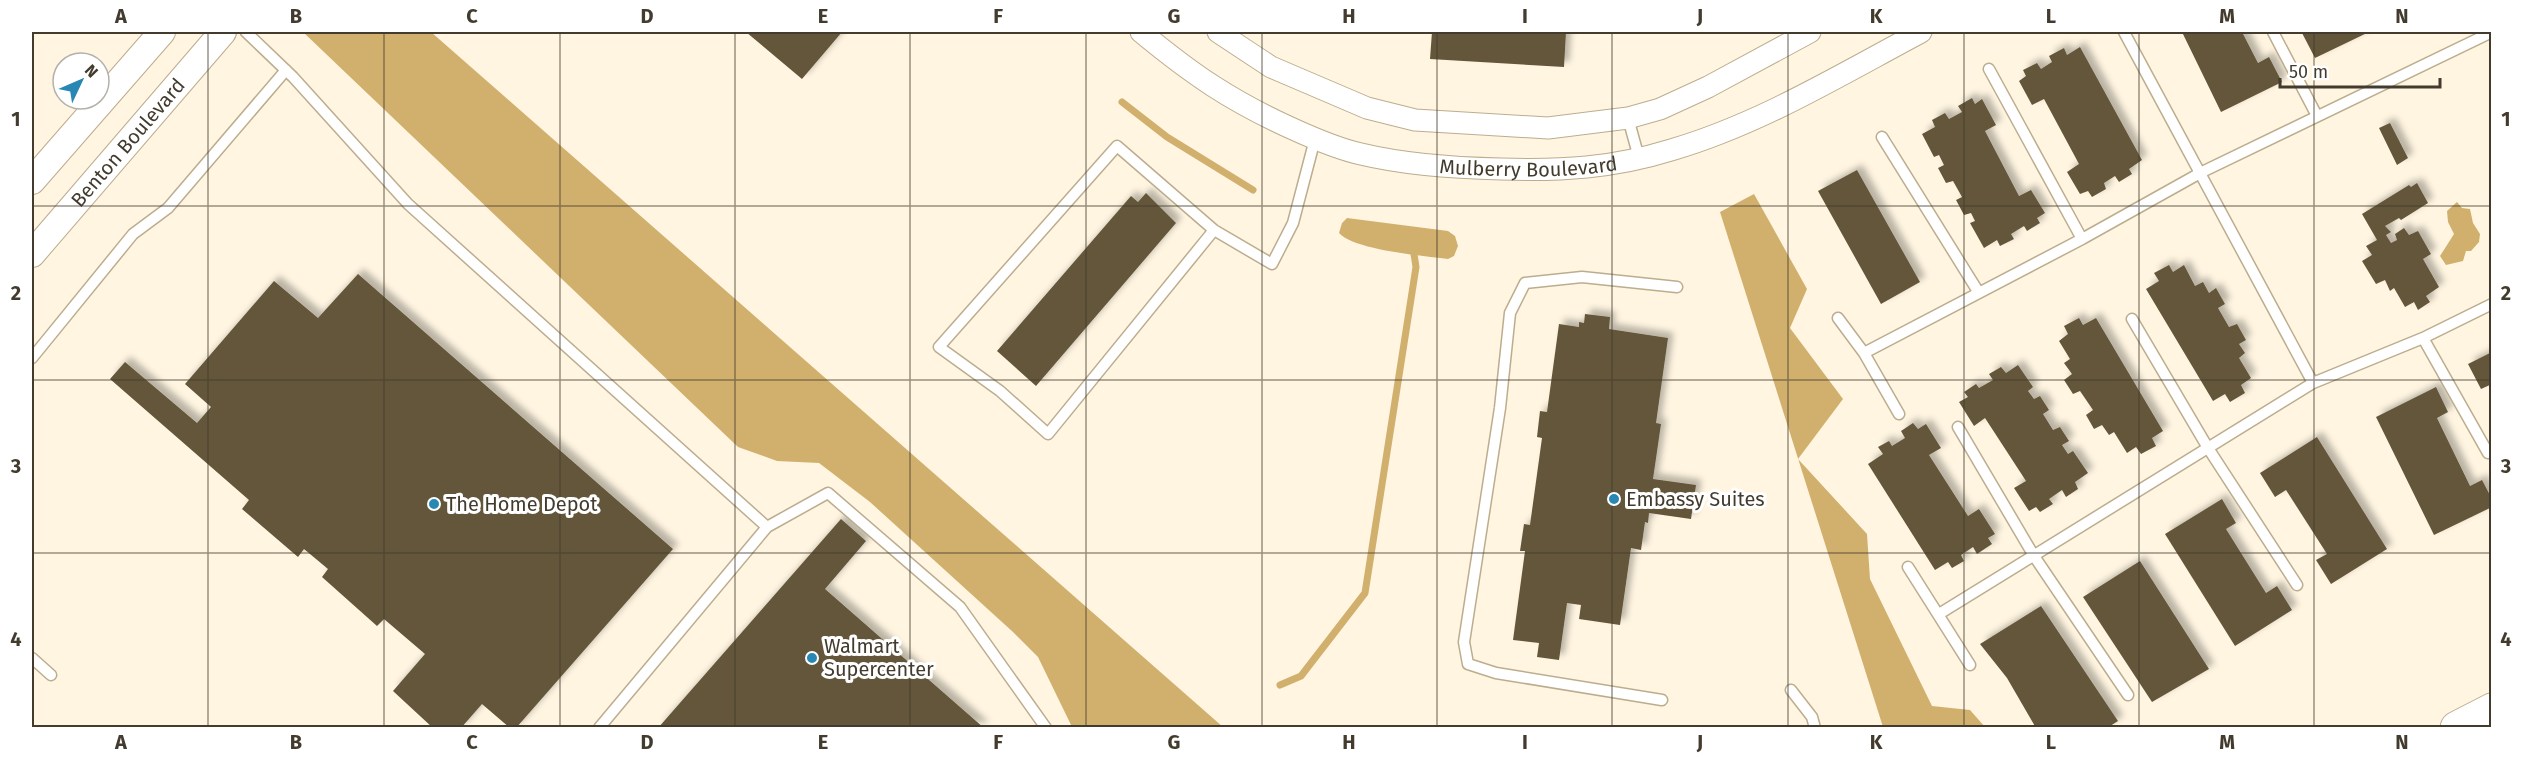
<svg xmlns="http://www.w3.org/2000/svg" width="2523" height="759" font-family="'Fira Sans',sans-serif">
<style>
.water{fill:#d1b06e}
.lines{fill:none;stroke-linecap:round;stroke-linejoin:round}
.stream{stroke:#d1b06e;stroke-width:7}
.building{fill:#64563a;filter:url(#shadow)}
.service-casing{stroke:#bcad8e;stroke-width:13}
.minor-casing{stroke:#bcad8e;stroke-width:23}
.tertiary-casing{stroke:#bcad8e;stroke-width:28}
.motorway-casing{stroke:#bcad8e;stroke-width:35}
.service{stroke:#fff;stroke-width:10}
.minor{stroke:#fff;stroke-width:21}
.tertiary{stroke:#fff;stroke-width:26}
.motorway{stroke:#fff;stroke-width:33}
.grid{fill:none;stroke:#423b2e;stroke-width:1.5;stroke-opacity:0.55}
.poi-dot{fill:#2987b3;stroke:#fff;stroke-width:2}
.labels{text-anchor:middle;stroke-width:6;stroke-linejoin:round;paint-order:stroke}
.street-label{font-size:20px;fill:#423b2e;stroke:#fff}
.poi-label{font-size:20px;fill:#423b2e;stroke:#fff;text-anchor:start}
.neatline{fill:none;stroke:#423b2e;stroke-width:2}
.grid-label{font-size:20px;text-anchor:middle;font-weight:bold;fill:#423b2e}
</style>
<defs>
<filter id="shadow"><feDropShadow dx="5.5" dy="-5.5" stdDeviation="3" flood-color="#0004"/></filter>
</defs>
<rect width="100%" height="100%" fill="#fff5e1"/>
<!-- water -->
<path class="water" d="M303,32H431L1223,727H1072L1038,657L1013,632L870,502L819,463L777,461L738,447Z
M1754,194L1807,289L1790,328L1843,399L1798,459L1867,534L1870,579L1932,706L1970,710L1985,727H1883L1720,212Z
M2457,202L2462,208L2470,209L2473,223L2480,234L2479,242L2471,251H2466L2463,261L2446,265L2440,256L2454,234L2448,222L2447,211Z
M1347,218L1448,231L1455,236L1458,246L1454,256L1448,259C1424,256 1354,250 1339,233L1342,223Z"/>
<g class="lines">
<!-- stream -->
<path class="stream" d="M1122,102L1167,137L1253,190
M1280,685L1301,676L1365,593L1416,267L1414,254"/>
</g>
<!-- building -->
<path class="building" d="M746,32H842L802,79Z
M1432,32H1566L1564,67L1430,59Z
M2182,32H2242L2258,63L2269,57L2282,82L2221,112Z
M2306,32H2369L2315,58L2302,33Z
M2080,47L2142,160L2129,169L2132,174L2119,182L2115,176L2104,183L2106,189L2092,197L2088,191L2080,194L2067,172L2079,164L2044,99L2032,105L2019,81L2026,76L2023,70L2037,63L2041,69L2052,62L2049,56L2064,48L2067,55Z
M1972,98L1975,104L1982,99L1996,125L1985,131L2019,196L2031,190L2045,213L2037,218L2040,223L2027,231L2024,226L2011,234L2014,239L2000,246L1997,240L1984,248L1970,223L1975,221L1971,213L1964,215L1956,200L1962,197L1953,181L1946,183L1938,168L1944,165L1939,155L1934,157L1922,134L1935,127L1932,120L1945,113L1949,119L1962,112L1958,106Z
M2390,123L2408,158L2397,165L2379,128Z
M1857,170L1920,282L1881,304L1818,191Z
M2417,183L2428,203L2401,220L2399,218L2385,226L2391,232L2386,235L2391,243L2397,240L2395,234L2404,228L2409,235L2418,231L2431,254L2423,259L2439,287L2426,296L2430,302L2418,310L2414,302L2405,307L2394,288L2390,291L2385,280L2376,284L2362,261L2372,255L2366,246L2377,240L2362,214L2409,185L2411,187Z
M1146,193L1176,223L1036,386L997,351L1131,196L1138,202Z
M2169,265L2173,272L2184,265L2195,286L2203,282L2209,293L2216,288L2225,304L2218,308L2229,327L2237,324L2246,340L2239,344L2245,353L2239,358L2251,378L2241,385L2245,393L2230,402L2225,394L2213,401L2146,289L2159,281L2154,273Z
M358,274L673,549L516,728H510L482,704L461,728H433L393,691L425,654L384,619L377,626L322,577L328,569L304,549L298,557L242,509L249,500L110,379L125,362L197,423L211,407L185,384L274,281L318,318Z
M1585,314L1610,317L1609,329L1668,338L1656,423L1661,424L1653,479L1696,485L1691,519L1649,513L1648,523L1645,522L1641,550L1631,548L1620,625L1579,619L1581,605L1567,603L1559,660L1537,657L1539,643L1513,640L1525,551H1520L1524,524L1530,525L1542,438L1537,437L1540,411L1547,412L1559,324L1579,327V322L1584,323Z
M2079,318L2083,325L2096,318L2163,431L2152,438L2156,446L2141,454L2136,447L2127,453L2114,432L2109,435L2102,425L2094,429L2086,415L2093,410L2080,391L2073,394L2064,380L2072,374L2064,363L2070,359L2059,341L2068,334L2064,326Z
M2492,352V384L2481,389L2468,364Z
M2018,365L2033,387L2028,391L2034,399L2040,396L2049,410L2043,414L2053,430L2060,427L2069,441L2062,445L2068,454L2073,451L2088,473L2075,482L2078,489L2066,497L2062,490L2049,499L2053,504L2040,512L2036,507L2029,511L2014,488L2026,481L1985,418L1974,426L1959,402L1968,397L1964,392L1976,384L1979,388L1993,380L1989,374L2001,367L2006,373Z
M2436,387L2448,412L2437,418L2470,486L2482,480L2492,499V507L2434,535L2376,417Z
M1913,423L1918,429L1926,424L1941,448L1929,455L1968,516L1979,509L1995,534L1988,538L1992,544L1977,554L1973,547L1961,555L1964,561L1952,568L1948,562L1935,570L1868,464L1883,454L1878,447L1889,441L1892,446L1905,438L1901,431Z
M2317,437L2387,549L2331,584L2316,560L2327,554L2286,490L2275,497L2260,473Z
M2222,499L2236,523L2226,529L2266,593L2277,586L2292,610L2235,646L2165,534Z
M841,519L866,541L825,589L984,728H658Z
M2140,561L2209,669L2152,702L2083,597Z
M2041,606L2118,721L2107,728H2036L2007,678L1980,644Z"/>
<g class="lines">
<!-- service casing -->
<g class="service-casing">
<path id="service" d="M246,32L293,77L408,204L767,527L599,728
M2124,32L2313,383
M2273,32L2317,116
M1989,69L2082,239
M1628,118L1639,158
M1882,137L1979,293
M1214,230L1048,434L1000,391L939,347L1117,146L1214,230L1272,264L1293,223L1315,139
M1838,318L1864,353L1899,414
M2132,319L2208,448L2297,585
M2423,338L2488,453
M1864,353L2082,239L2202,172L2492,32
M32,358L133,234L168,208L286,70
M1958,427L2034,556L2128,695
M767,527L828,493L960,607L1046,728
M1908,567L1970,665
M1939,614L2313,383L2423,338L2492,304
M32,658L51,675
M1791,690L1812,717L1815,728
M1662,700L1496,673L1468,664L1464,642L1500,408L1510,313L1525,283L1582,277L1677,287"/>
</g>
<!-- minor casing -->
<g class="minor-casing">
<g id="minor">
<path id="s1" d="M1141,32C1193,75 1231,101 1293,129C1315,139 1338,149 1361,154C1407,165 1454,168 1501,169C1561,171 1613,168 1671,150C1760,124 1840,75 1921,32"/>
<path d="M1218,32L1271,67L1367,108L1415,120L1548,128L1628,118L1660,109L1708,87L1810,32"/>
</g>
</g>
<!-- tertiary casing -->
<g class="tertiary-casing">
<g id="tertiary">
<path d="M32,181L162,32"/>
<path id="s2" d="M32,254L223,32"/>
</g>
</g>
<!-- motorway casing -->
<g class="motorway-casing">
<path id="motorway" d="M2457,728L2492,710"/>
</g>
<!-- service -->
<use href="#service" class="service"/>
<!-- minor -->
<use href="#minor" class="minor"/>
<!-- tertiary -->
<use href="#tertiary" class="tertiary"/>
<!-- motorway -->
<use href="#motorway" class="motorway"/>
</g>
<!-- grid -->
<path class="grid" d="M208,32V728M384,32V728M560,32V728M735,32V728M910,32V728M1086,32V728M1262,32V728M1437,32V728M1612,32V728M1788,32V728M1964,32V728M2139,32V728M2314,32V728M32,206H2492M32,380H2492M32,553H2492"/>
<!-- markers -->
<g class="poi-dot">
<circle cx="1614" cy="499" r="6"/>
<circle cx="434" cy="504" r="6"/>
<circle cx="812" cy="658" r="6"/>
</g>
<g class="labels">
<!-- street labels -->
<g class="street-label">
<text dy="7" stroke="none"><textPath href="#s2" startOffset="147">Benton Boulevard</textPath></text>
<text dy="7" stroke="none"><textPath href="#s1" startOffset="422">Mulberry Boulevard</textPath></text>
</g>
<!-- poi labels -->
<g class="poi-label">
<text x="1626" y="506">Embassy Suites</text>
<text x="446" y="511">The Home Depot</text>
<text x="824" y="653">Walmart<tspan x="824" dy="23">Supercenter</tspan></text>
</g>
</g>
<!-- border -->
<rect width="2523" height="759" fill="none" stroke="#ffffff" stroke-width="66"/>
<!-- north arrow -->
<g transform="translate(81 81) rotate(46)"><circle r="28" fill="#ffffff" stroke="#b3b1ab" stroke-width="1.5"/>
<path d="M0-4.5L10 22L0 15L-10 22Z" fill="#2987b3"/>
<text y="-9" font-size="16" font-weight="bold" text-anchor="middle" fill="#423b2e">N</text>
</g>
<!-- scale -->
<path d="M2280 78v9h160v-9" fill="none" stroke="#423b2e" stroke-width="3"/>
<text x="2289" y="78" font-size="18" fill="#423b2e" stroke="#ffffff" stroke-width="4.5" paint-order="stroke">50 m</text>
<rect x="33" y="33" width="2457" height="693" class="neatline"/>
<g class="grid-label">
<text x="121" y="23">A</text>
<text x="296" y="23">B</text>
<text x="472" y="23">C</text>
<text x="647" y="23">D</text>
<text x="823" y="23">E</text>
<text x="998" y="23">F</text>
<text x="1174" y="23">G</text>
<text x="1349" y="23">H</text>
<text x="1525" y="23">I</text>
<text x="1700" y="23">J</text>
<text x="1876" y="23">K</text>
<text x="2051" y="23">L</text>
<text x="2227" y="23">M</text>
<text x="2402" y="23">N</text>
<text x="16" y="126">1</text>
<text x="2506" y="126">1</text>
<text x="16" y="300">2</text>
<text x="2506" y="300">2</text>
<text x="16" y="473">3</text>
<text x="2506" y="473">3</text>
<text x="16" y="646">4</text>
<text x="2506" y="646">4</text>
<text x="121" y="749">A</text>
<text x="296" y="749">B</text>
<text x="472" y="749">C</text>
<text x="647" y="749">D</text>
<text x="823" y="749">E</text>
<text x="998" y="749">F</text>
<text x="1174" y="749">G</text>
<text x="1349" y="749">H</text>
<text x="1525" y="749">I</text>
<text x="1700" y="749">J</text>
<text x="1876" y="749">K</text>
<text x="2051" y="749">L</text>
<text x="2227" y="749">M</text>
<text x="2402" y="749">N</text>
</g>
</svg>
